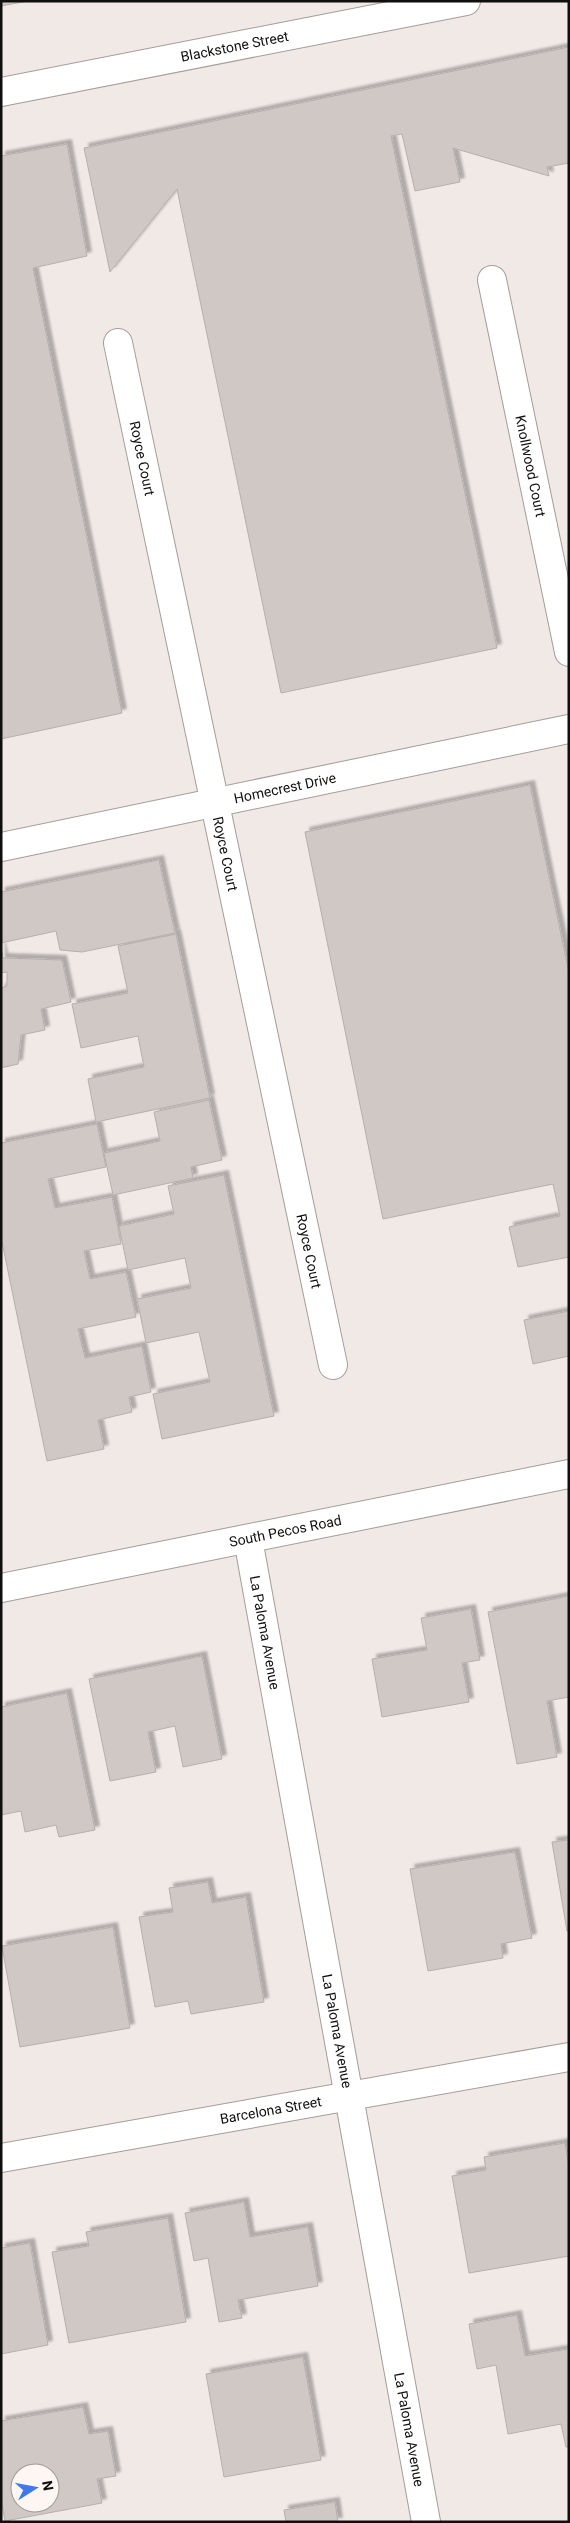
<svg xmlns="http://www.w3.org/2000/svg" width="570" height="2523" font-family="Roboto,sans-serif">
<style>
.building{fill:#d0c8c5;stroke:#b6afac;fill-rule:evenodd;filter:url(#shadow)}
.lines{fill:none;stroke-linecap:round;stroke-linejoin:round}
.minor-casing{stroke:#a49d9a;stroke-width:30}
.minor{stroke:#fff;stroke-width:28}
.labels{text-anchor:middle;stroke-width:5;stroke-linejoin:round;paint-order:stroke}
.street-label{font-size:14px;fill:#110f0e;stroke:#fef6f3}
</style>
<defs>
<filter id="shadow"><feDropShadow dx="4.5" dy="-4.5" stdDeviation="1" flood-color="#0004"/></filter>
</defs>
<rect width="100%" height="100%" fill="#f0e9e6"/>
<!-- building -->
<path class="building" d="M1,1H28L1,6Z
M569,47V163L547,167L549,176L453,148L460,182L415,191L402,134L391,136L497,648L281,693L177,189L110,272L84,148Z
M67,144L87,256L33,268L122,713L1,739V156Z
M530,785L569,973V1257L518,1267L509,1227L560,1216L553,1184L383,1219L305,832Z
M159,860L175,933L82,952L60,950L56,931L1,943V892Z
M176,934L210,1098L96,1122L88,1079L144,1067L138,1036L81,1048L72,1004L128,993L118,946Z
M1,947L3,958L62,960L71,1002L41,1009L45,1030L21,1035L18,1064L1,1068V988L7,986V972L1,973Z
M209,1100L222,1160L191,1167L193,1178L113,1195L104,1153L160,1141L154,1112Z
M97,1124L106,1167L48,1179L55,1208L112,1197L121,1244L84,1251L90,1279L126,1272L136,1317L78,1329L85,1358L142,1346L151,1392L129,1397L132,1412L98,1420L104,1449L47,1461L1,1237V1143Z
M224,1175L274,1416L162,1439L153,1394L210,1382L199,1332L146,1343L137,1299L191,1288L185,1258L128,1270L119,1226L174,1214L168,1186Z
M569,1311V1356L533,1364L524,1320Z
M569,1596V1697L547,1701L557,1757L517,1764L488,1612Z
M471,1609L480,1660L462,1663L469,1702L382,1717L372,1659L427,1650L421,1618Z
M202,1656L222,1759L183,1767L175,1726L148,1732L156,1772L110,1781L89,1679Z
M67,1693L95,1830L59,1837L56,1825L25,1832L21,1811L1,1815V1707Z
M569,1840V1931H567L552,1842Z
M515,1852L532,1938L501,1944L503,1958L428,1971L410,1869Z
M208,1882L212,1903L246,1897L264,2002L191,2014L188,2001L155,2007L139,1917L173,1912L169,1888Z
M113,1927L130,2028L20,2047L2,1946Z
M565,2143L569,2167V2256L469,2273L452,2176L486,2170L484,2157Z
M244,2202L250,2237L308,2227L318,2286L238,2300L242,2318L219,2322L208,2258L194,2261L185,2213Z
M168,2218L186,2322L69,2343L52,2252L89,2246L86,2232Z
M30,2243L48,2345L1,2354V2248Z
M517,2315L525,2356L569,2349V2447H566L561,2424L508,2434L496,2365L477,2369L469,2324Z
M303,2357L321,2460L224,2477L206,2374Z
M83,2407L89,2434L108,2431L116,2476L97,2479L102,2503L5,2521L1,2499V2421ZM20,2473H50V2503H20Z
M335,2502L338,2522H286L284,2510Z"/>
<g class="lines">
<!-- minor casing -->
<g class="minor-casing">
<g id="minor">
<path id="s1" d="M1,92L466,1"/>
<path id="s2" d="M492,280L569,652"/>
<path id="s3" d="M118,343L333,1365"/>
<path id="s4" d="M1,847L569,729"/>
<path id="s5" d="M248,1539L426,2522"/>
<path id="s6" d="M1,1588L569,1474"/>
<path id="s7" d="M1,2158L569,2057"/>
</g>
</g>
<!-- minor -->
<use href="#minor" class="minor"/>
</g>
<g class="labels">
<!-- street labels -->
<g class="street-label">
<text dy="5" stroke="none"><textPath href="#s1" startOffset="238">Blackstone Street</textPath></text>
<text dy="5" stroke="none"><textPath href="#s3" startOffset="118">Royce Court</textPath></text>
<text dy="5" stroke="none"><textPath href="#s2" startOffset="190">Knollwood Court</textPath></text>
<text dy="5" stroke="none"><textPath href="#s4" startOffset="290">Homecrest Drive</textPath></text>
<text dy="5" stroke="none"><textPath href="#s3" startOffset="522">Royce Court</textPath></text>
<text dy="5" stroke="none"><textPath href="#s3" startOffset="928">Royce Court</textPath></text>
<text dy="5" stroke="none"><textPath href="#s6" startOffset="290">South Pecos Road</textPath></text>
<text dy="5" stroke="none"><textPath href="#s5" startOffset="95">La Paloma Avenue</textPath></text>
<text dy="5" stroke="none"><textPath href="#s5" startOffset="500">La Paloma Avenue</textPath></text>
<text dy="5" stroke="none"><textPath href="#s7" startOffset="274">Barcelona Street</textPath></text>
<text dy="5" stroke="none"><textPath href="#s5" startOffset="905">La Paloma Avenue</textPath></text>
</g>
</g>
<!-- border -->
<rect width="570" height="2523" fill="none" stroke="#110f0e" stroke-width="5"/>
<!-- north arrow -->
<g transform="translate(35 2488) rotate(79)"><circle r="24" fill="#fef6f3" stroke="#9f9a97"/>
<path d="M0-4L9 19L0 12L-9 19Z" fill="#4279ea"/>
<text y="-8" font-size="14" font-weight="bold" text-anchor="middle" fill="#110f0e">N</text>
</g>
</svg>
